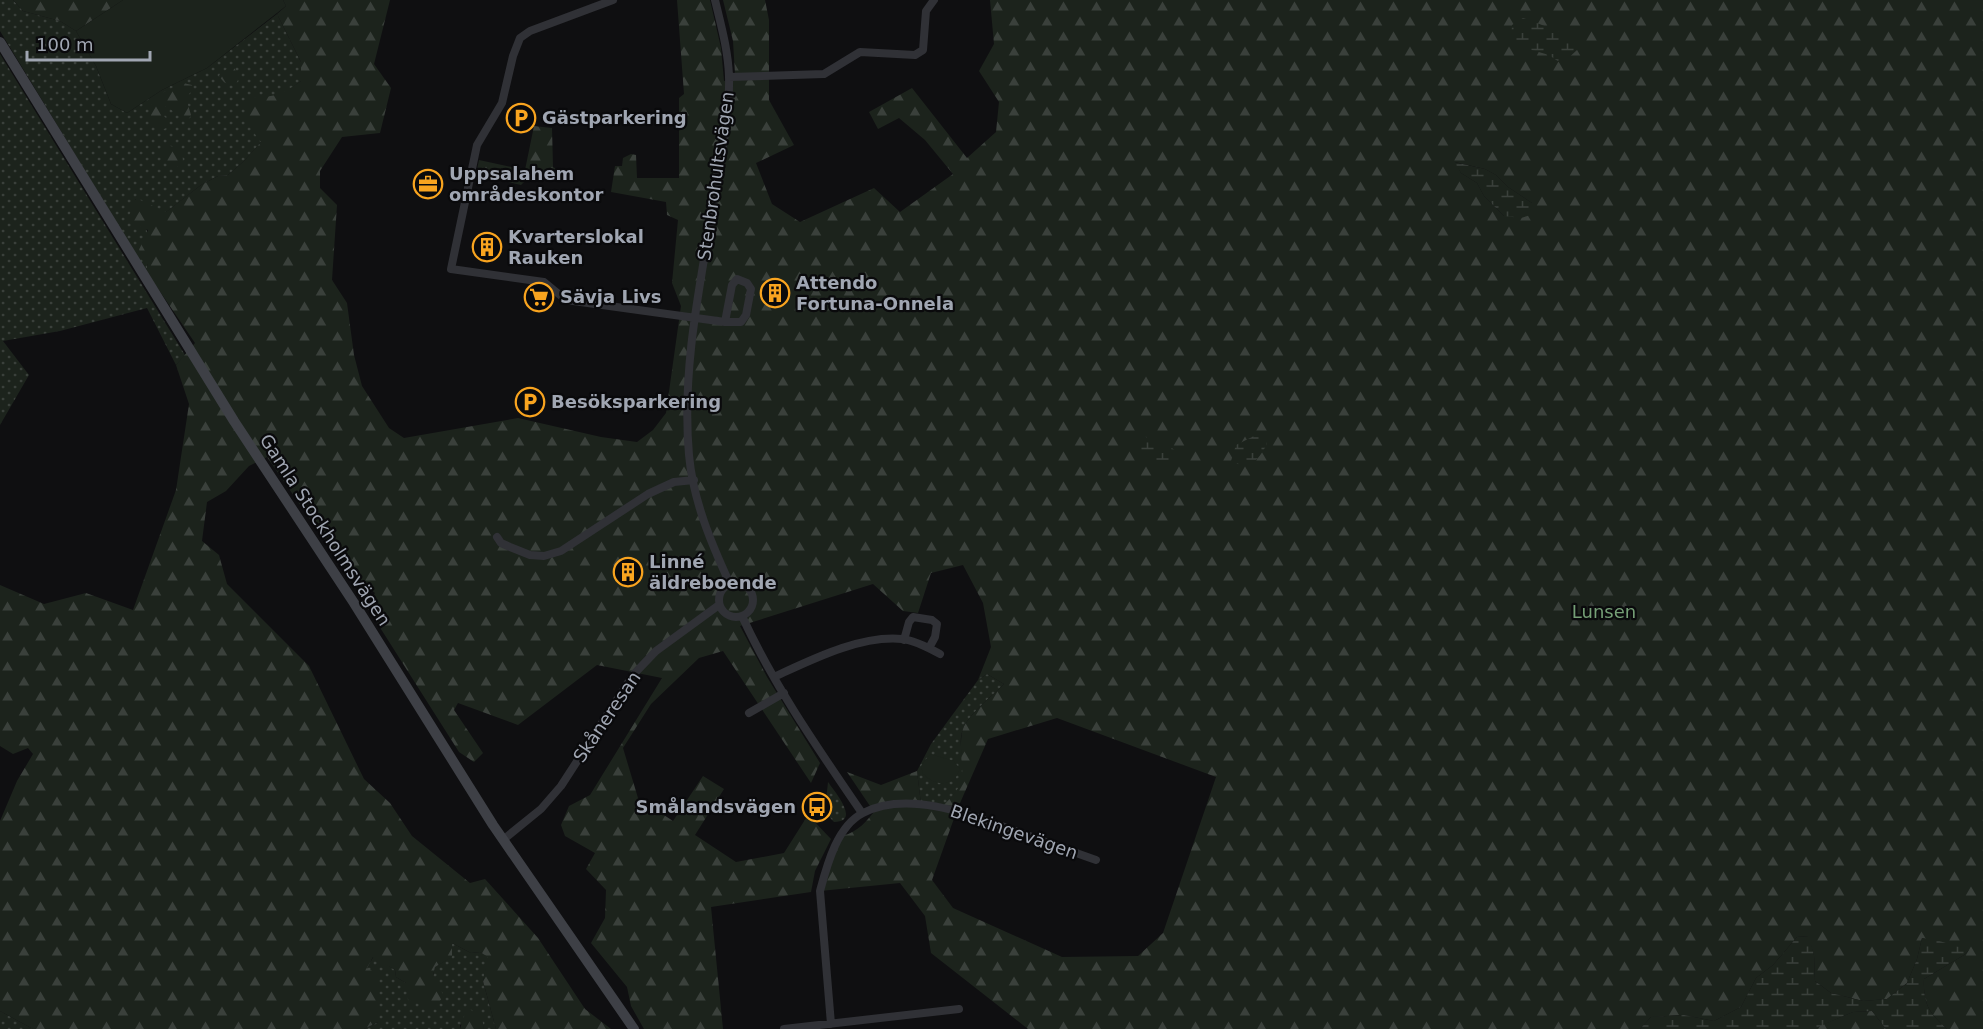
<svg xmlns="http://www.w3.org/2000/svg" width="1983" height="1029" font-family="'DejaVu Sans',sans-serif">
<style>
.grass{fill:url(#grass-dots)}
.forest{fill:url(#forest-firs);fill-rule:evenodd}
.wetland{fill:url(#wetland-marsh)}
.garden{fill:#1c231c}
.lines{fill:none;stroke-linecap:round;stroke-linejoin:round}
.street{stroke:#303136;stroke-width:8}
.secondary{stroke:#3e4046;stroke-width:10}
.labels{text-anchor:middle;stroke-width:4.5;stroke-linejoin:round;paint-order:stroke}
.poi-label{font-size:18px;font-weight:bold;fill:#a0a6b2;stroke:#0a0a0c;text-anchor:start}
.street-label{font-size:18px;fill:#a0a6b2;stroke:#0a0a0c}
.park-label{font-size:18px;fill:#759f76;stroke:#0a0a0c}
</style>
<defs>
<pattern id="grass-dots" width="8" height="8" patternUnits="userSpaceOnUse" patternTransform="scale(1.5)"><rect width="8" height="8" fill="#1c231c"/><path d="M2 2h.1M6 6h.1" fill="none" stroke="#3a403b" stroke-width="1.8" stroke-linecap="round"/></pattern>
<pattern id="forest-firs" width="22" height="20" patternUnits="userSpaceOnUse" patternTransform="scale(1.5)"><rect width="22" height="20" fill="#1c231c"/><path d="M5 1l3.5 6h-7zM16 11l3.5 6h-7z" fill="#3a403b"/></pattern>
<pattern id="wetland-marsh" width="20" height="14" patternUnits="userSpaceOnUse" patternTransform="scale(1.5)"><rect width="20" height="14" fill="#1c231c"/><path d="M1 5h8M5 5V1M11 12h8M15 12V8" fill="none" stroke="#3a403b"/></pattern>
</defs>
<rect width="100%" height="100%" fill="#0f0f11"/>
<!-- grass -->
<path class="grass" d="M0,0H13L23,11L60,21L76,31L96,66L111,104L127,113L162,90L207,68L277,14L301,62V81L285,93L266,98L262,141L244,161L228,175L218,176L201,185L165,213L135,199C145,222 155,245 146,271L0,31Z
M0,54L185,355L176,365L147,308L60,331L3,341L29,375L0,425Z
M987,674L1004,684C992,696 968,715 963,729C957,744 965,761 964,776C962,788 950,799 943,807L921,804L917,771L931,744L978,680Z
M828,782C835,792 861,822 834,822C822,811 827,796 828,782Z
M452,943L471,953L480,952L489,957L483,981L496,1029H484L481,1018L460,1025V1029H364L378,1022L366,969L374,956L395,970L396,977L406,983L433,976L435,967L451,957Z
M0,1011L33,1029H0Z"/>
<!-- forest -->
<path class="forest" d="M13,0H123L76,31L60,21L23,11Z
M283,0H390L374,64L391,88L380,133L342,137L320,171V188L337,205L332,280L347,303L354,355L362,386L389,428L404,438L518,418L601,437L637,442L653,430L666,413L681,306L672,283L678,220L667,215L666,202L611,192L615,166H622L623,158L631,154L636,155L637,178H679V98L684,94L677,0H710L721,48L724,81L764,78L735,74L733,41L723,0H765L769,20V100L794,145L756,163L772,204L800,222L874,188L900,212L953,174L925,140L899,118L878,129L869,112L912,88L967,158L996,132L999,102L979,71L994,44L990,0H1983V1029H1947C1929,1013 1923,1004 1924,979L1964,955L1968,951L1922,938L1917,959L1907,983L1887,999L1863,1001L1831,993L1815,981L1814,955L1808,936L1797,937L1773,965L1756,978L1741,1007L1714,1021L1684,1015L1651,1017L1640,1029H1028L931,953L925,916L900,883L820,891L842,836C858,832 867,821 877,808L870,806L847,772L881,785L917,771L921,804L942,807C968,780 962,782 961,748C961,742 961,734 963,729C968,715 992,696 1004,684L987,674L978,680L991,647L983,603L963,565L931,573L918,613L903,611L873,584L740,626L767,677L820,763L811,783L723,651L699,658L651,704L623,748L638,798L673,821L703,776L724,789L695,835L736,862L784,853L808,815L831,839L815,871L811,892L711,907L723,1029H644L631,1006L627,987L591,943L605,918L606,890L586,869L595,853L565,836L561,825L569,806L590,795L662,678L597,665L518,725L458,703L454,710L483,753L474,762L459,752L367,607L375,593L343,567L267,457L249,466L226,491L207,502L202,541L219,555L227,584L309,666L364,779L390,803L412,836L470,883L485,879L538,938L585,1009L611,1029H496L483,981L488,957L480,952L471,953L452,943V957L435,967L433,976L444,996L433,1009L408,1000L406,983L396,977L395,970L373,957L367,968L379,975L378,1022L364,1029H33L0,1011V821L17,781L33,754L28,748L13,754L0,746V585L44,604L86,593L133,610L176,490L189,404L176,365L195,343L146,271L148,264L139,250L148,230L127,221L136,198L166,212L201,185L218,176L228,175L244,161L261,142L246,122V97C272,98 280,96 301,81V62L277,14L286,6ZM1455,162L1485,169L1496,175L1508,187L1532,203L1504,216L1484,196L1477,183L1461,173ZM1057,718L1216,777L1163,933L1138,956L1062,957L953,908L932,880L957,810L988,739Z
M231,66L235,69L238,80L235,85C227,85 222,82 219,75Z
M183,83L192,85L193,89L186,98L191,115L189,119L181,117L166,106L162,110L164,116L169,121L168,127L162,130L153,125C143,97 161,94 183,83Z
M534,126L552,128L553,167L558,170L556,178L529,177L521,185L476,175L479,160L525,170Z
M164,145C174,145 179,150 183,159L181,165L172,169L161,150Z
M467,1007L482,1018L484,1029H460Z
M1872,1011L1886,1029H1818L1817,1027L1853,1012Z"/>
<!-- wetland -->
<path class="wetland" d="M1523,18L1566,34L1580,43L1577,50L1562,64L1549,55L1511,44L1512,25Z
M1454,162L1485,169L1496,175L1508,187L1532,203L1534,214L1521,218L1504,216L1484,196L1477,183L1461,173Z
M1264,431L1267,444C1259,459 1250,472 1231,461L1236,445Z
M1144,436C1161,447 1168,441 1182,457C1173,464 1155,466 1144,459C1140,457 1135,448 1132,444Z
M1809,936L1814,955L1815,981L1831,993L1863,1001L1887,999L1907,983L1917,959L1922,938L1936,940L1969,950L1964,955L1924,979C1923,1004 1929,1013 1947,1029H1886L1872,1011L1853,1012L1818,1027V1029H1640L1651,1017L1684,1015L1714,1021L1741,1007L1756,978L1773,965L1797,937Z"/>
<!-- garden -->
<path class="garden" d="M123,0H283L286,6L207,68L162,90L127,113L111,104L96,66L76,31Z
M930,754L954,761L960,769L955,779C943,786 934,784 923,774L921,766Z"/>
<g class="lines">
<!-- street -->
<path class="street" d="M613,0L530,31L520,38L513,56L502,103L477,145L451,269L544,282L566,300L725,322L732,285L737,279L747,283L751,289L746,315L741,322H725
M715,0C721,25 728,50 729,76C730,113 722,152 716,189C702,276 681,366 689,455C693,500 711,543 730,584
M729,77L824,74L860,52L915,55L923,50L926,11L934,0
M497,537L501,543L510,547L530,555L544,556L561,551L648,494L674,482L694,480
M719 600a17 17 0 1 1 34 0a17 17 0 1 1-34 0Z
M742,616C774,686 819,750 862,813
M904,640L909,622L913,617L932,620L937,624L935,637L929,648
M774,677C811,660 860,635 902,639C914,640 929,648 940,654
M749,713L784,693
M504,839L541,809L561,786L633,675L656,651L719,605
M831,1024L820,891C827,865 837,826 863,813C909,789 974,816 1018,832C1044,841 1070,851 1096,860
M784,1029L959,1009"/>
<!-- secondary -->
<path class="secondary" d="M0,42L234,421L354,603L493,825L634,1029"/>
</g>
<!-- icons -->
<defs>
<g id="parking-ring" transform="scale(1.5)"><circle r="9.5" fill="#0a0a0c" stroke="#f9a41f" stroke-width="1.5"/><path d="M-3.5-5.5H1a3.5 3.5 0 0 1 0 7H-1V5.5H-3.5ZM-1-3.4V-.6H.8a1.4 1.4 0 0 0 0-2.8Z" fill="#f9a41f"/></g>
<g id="office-ring" transform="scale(1.5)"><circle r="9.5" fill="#0a0a0c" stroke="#f9a41f" stroke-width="1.5"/><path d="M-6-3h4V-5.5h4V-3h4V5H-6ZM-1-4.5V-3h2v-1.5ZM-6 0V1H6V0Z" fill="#f9a41f"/></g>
<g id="building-ring" transform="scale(1.5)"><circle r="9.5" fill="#0a0a0c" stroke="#f9a41f" stroke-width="1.5"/><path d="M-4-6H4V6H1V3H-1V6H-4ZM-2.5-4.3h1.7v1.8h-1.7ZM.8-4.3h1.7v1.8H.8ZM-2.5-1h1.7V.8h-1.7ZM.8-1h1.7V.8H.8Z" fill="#f9a41f"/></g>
<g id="supermarket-ring" transform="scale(1.5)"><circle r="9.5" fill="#0a0a0c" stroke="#f9a41f" stroke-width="1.5"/><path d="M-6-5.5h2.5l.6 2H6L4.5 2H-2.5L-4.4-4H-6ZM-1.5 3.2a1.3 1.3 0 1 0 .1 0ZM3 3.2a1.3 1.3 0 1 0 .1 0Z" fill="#f9a41f"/></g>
<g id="bus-ring" transform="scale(1.5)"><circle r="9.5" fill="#0a0a0c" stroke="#f9a41f" stroke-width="1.5"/><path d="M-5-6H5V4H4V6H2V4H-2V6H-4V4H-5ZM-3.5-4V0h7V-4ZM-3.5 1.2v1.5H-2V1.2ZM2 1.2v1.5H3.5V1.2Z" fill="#f9a41f"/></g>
</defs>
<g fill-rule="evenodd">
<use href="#parking-ring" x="521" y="118"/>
<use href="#office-ring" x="428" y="184"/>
<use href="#building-ring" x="487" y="247"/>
<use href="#building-ring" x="775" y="293"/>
<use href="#supermarket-ring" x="539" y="297"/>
<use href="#parking-ring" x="530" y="402"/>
<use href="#building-ring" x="628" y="572"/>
<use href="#bus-ring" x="817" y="807"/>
</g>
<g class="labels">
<!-- poi labels -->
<g class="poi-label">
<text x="542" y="124">Gästparkering</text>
<text x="449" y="180">Uppsalahem<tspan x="449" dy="21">områdeskontor</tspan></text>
<text x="508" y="243">Kvarterslokal<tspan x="508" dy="21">Rauken</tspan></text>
<text x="796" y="289">Attendo<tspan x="796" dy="21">Fortuna-Onnela</tspan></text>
<text x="560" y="303">Sävja Livs</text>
<text x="551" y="408">Besöksparkering</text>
<text x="649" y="568">Linné<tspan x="649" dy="21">äldreboende</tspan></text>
<text x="796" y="813" text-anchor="end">Smålandsvägen</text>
</g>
<!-- street labels -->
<g class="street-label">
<text transform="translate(716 176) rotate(-82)" y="6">Stenbrohultsvägen</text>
<text transform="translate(325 530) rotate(57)" y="6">Gamla Stockholmsvägen</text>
<text transform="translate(607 717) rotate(-56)" y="6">Skåneresan</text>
<text transform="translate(1014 832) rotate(19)" y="6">Blekingevägen</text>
</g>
<!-- park labels -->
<g class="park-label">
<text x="1604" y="618">Lunsen</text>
</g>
</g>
<!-- scale -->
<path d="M27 51v9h123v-9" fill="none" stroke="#a0a6b2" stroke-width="3"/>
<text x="36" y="51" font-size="18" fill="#a0a6b2" stroke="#0a0a0c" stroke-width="4.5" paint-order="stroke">100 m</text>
</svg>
